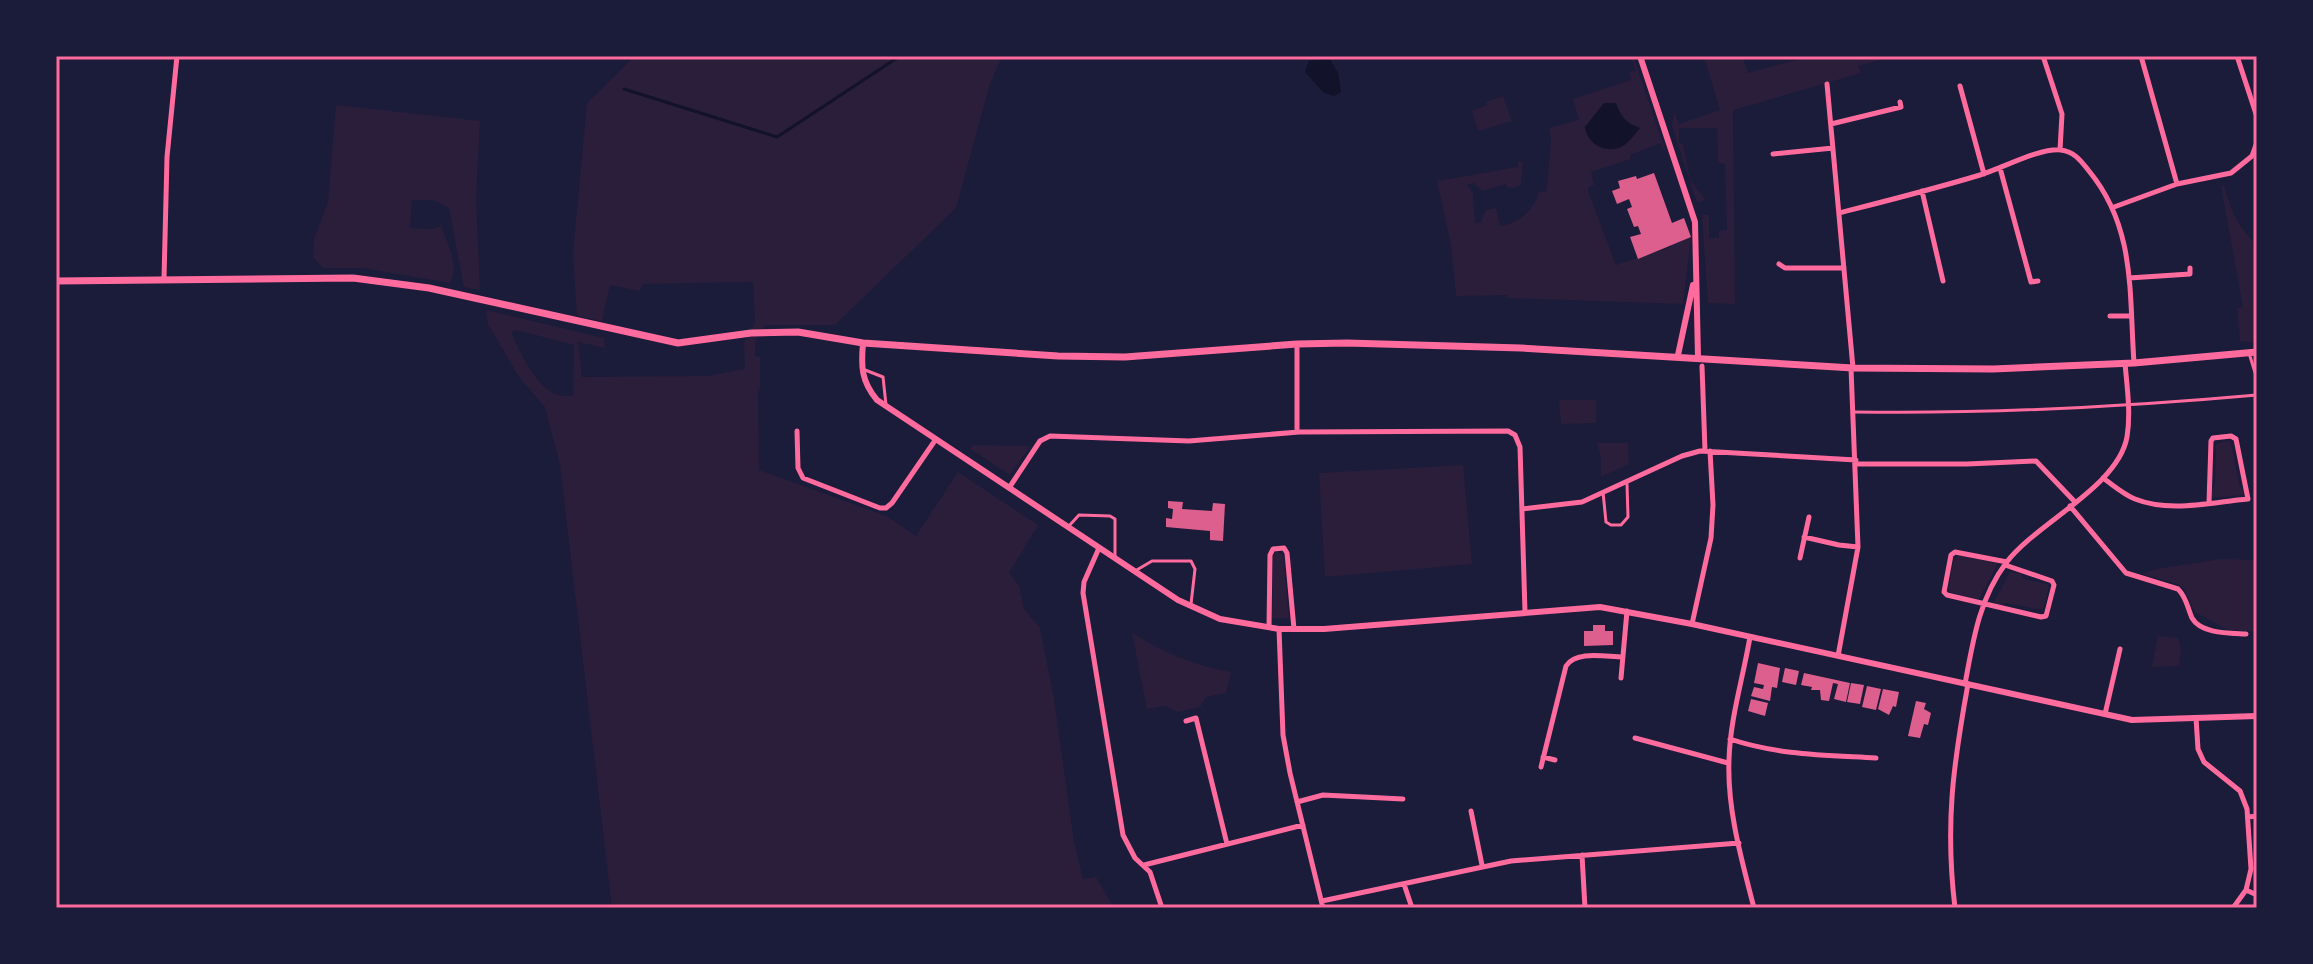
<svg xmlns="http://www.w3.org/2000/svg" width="2313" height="964" font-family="Ubuntu,sans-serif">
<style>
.green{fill:#2a1e3b;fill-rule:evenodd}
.water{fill:#12122b}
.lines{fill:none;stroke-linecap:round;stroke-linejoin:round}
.stream{stroke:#12122b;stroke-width:3}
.building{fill:#dd5f8e}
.service{stroke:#ff6b9d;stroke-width:3}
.minor{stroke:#ff6b9d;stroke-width:5}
.tertiary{stroke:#ff6b9d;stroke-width:6}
.secondary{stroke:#ff6b9d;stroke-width:7}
.neatline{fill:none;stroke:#ff6b9d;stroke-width:3}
</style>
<rect width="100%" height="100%" fill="#1b1b3a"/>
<!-- green -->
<path class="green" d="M635,56H1002L989,87L956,208L835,325H765L755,341V356L760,357V388L758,389L759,470L886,516L916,536L958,472L1038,525L1009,573L1019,586L1024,609L1040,628L1054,698L1074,842L1083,879L1096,877L1113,906L1110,908H612L560,465L545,407L519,377L488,324L486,310L604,338L605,348L578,342L582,377L707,376L745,369L744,343L755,322L753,282L643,284L640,291L610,285L602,321L577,316L573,253L587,103ZM516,330L574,345L573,395C542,404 522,355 511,333Z
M1631,56H1633L1667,155L1660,143L1630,155L1631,159L1591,172L1594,185L1589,187L1588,191L1616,265L1671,247V245L1691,237L1683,304L1507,298V295L1456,296L1451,245L1437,181L1518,167V162H1523L1521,185L1513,188L1507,187L1506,184L1482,191L1474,183L1467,185L1473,194L1475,223L1481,222L1486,210L1496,208L1500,226C1520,222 1533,212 1539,192H1545L1547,190L1551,138L1549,128L1579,120L1573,99L1631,80L1629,72L1636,71Z
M1704,56H1742L1748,73L1811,56H1895L1858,66L1861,73L1733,110L1735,304L1708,303L1702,215H1709V238H1719V231L1727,230L1725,164L1718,163L1717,128H1679V143L1683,144L1690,180L1706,200L1697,203L1672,126L1674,112L1679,124L1720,110Z
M1503,96L1512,121L1478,131L1472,111L1487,105L1486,102Z
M336,105L480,121L476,198L480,290L464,287L449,208L434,200H412L410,228L434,229L441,225C446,241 461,267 450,283L362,268H323L313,257L314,239L328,202Z
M2224,185C2230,209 2238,228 2257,245V343L2240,341L2237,308L2243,307L2221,186Z
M1559,400H1596V423L1561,424Z
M2230,440L2240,487L2244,492L2242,495L2213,498L2210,491L2215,485L2216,444Z
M1597,443H1628L1629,464L1601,477V457Z
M974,445L1028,446L1030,447L1010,475L970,449Z
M1463,465L1472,564L1325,577L1319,473Z
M1276,551L1283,555L1289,618H1272L1273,557Z
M1959,555L1998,563L1978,601L1948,591L1954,559Z
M2221,559L2257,560V631L2228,630L2195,612L2184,589L2178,584L2142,574L2156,569Z
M2010,572L2021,574L2024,579L2047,584L2049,587L2043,610L2005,603L2000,606L1993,604Z
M1132,633C1164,652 1194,666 1231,672L1226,693L1206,697L1200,707L1178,712L1165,706L1147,709Z
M2158,636L2178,638L2181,651L2179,666L2152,667Z"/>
<!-- water -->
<path class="water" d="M1329,58L1338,73L1341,92L1334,96L1324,93L1305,72L1309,61Z
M1604,103H1616C1621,117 1626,123 1640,128C1635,134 1628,144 1621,147C1604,154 1587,143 1585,127Z"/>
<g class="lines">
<!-- stream -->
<path class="stream" d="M624,89L777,137L900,56"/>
</g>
<!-- building -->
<path class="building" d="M1654,173L1672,223L1684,218L1691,237L1638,259L1630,237L1641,234L1638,226L1634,227L1627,209L1632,207L1629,199L1617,204L1612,191L1620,188L1618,181L1636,176L1637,179Z
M1168,501L1183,502L1182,509L1212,511L1213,503L1225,504L1223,541L1210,540V531L1166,527V518L1172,519L1173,509L1168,508Z
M1593,625H1605V631H1613V645L1584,646V631H1593Z
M1758,663L1780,668L1777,688L1772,687L1770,701L1751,696L1754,687L1763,689L1764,685L1754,683Z
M1785,668L1799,671L1796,685L1782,682Z
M1804,673L1850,683L1846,702L1834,699L1838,684L1833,683L1829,701L1821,700L1820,690H1811L1812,687L1801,685Z
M1851,683L1864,685L1860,704L1847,702Z
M1867,686L1881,689L1876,710L1862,707Z
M1883,689L1899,692L1896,707L1893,706L1889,715L1878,709Z
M1751,699L1768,703L1765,716L1748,711Z
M1916,701L1926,703L1924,709L1931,713L1928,725L1924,724L1920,738L1908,736Z"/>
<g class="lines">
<!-- service -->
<path class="service" d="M2249,353L2257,379
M865,370L883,377L886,405
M1854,412C1989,414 2123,407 2257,395
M1603,492L1606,522L1611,525H1621L1628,517L1627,484
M1068,527L1079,515L1110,516L1115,519V557
M1135,571L1152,561H1191L1195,569L1191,604"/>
<!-- minor -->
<path class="minor" d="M2043,56L2062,114L2060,150
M2141,56L2177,184
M2237,56L2257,117
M1827,84L1853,368
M1960,86L1984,174
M1831,124L1901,107L1900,102
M1773,154L1833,148
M2000,168L2031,282L2038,281
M1922,191L1943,281
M2114,207L2177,184L2231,173L2252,156L2257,142
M1839,213C1886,201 1934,189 1980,175C2003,168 2039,148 2061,150C2075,152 2081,161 2089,171C2136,228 2129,294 2134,363
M1779,264L1785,268H1844
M2129,278L2190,274V268
M164,279L167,157L177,56
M2110,316H2131
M1702,366L1705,451
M797,431L798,468L803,478L880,508H886L892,503L936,439
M1297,432V344
M1856,464H1967L2036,461L2075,502
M2103,478C2113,485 2123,494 2135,499C2170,513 2212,502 2248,499L2236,439L2231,436L2213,438L2211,441L2209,503
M1009,488L1040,441L1050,436L1189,441L1299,432L1508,431L1515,435L1520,447L1525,612
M2070,506L2126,573L2178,589C2187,598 2187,607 2192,618C2201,634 2230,633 2246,634
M1522,509L1582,502L1682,456L1700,451L1856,460
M1804,537L1839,545L1858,547
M1099,548L1084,582L1083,593L1123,835L1135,858L1150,872L1162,908
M1800,558L1809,517
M2005,565L2052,581L2054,585L2046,616L2041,617L1947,595L1944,592L1951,555L1955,552L2007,562
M1692,624L1711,538L1713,505L1710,451
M1269,627L1270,555L1273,549L1284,548L1287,553L1294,629
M1279,629L1283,735L1290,773L1323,908
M1750,637C1743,678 1730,719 1729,760C1727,810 1742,861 1754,908
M1838,656L1858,547L1851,368
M1621,678L1627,611
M1965,684C1973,641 1979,599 2006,563C2036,523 2118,487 2127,437C2131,413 2127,387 2125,363
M2105,714L2120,649
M2196,718L2198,749L2204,762L2240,791L2247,809L2251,869L2246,890L2233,908
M1186,721L1196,718L1227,844
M1635,738L1728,763
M1730,739C1777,755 1826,755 1876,758
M1543,757L1555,760
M1541,767L1566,666C1576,650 1606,657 1623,657
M1297,802L1323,795L1403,799
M1471,811L1482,865
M2248,817L2257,816
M1582,855L1585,908
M1144,865L1303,825
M1404,884L1412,908
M2246,890L2257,895
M1322,901L1511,861L1739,843
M1955,908C1945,825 1953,766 1968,684"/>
<!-- tertiary -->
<path class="tertiary" d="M1640,56L1695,222L1698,357
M863,343C861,366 861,381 877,400L1178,600L1220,619L1279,629H1324L1600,607L1692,624L2132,720L2257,716
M1678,355L1693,285"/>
<!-- secondary -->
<path class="secondary" d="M56,281L353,278L429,288L678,343L751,333L798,332L863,343L1058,356L1125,357L1297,344L1347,343L1521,348L1853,368L1993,369L2134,363L2257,352"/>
</g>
<!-- border -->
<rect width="2313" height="964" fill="none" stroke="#1b1b3a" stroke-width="116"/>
<rect x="58" y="58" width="2197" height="848" class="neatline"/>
</svg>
